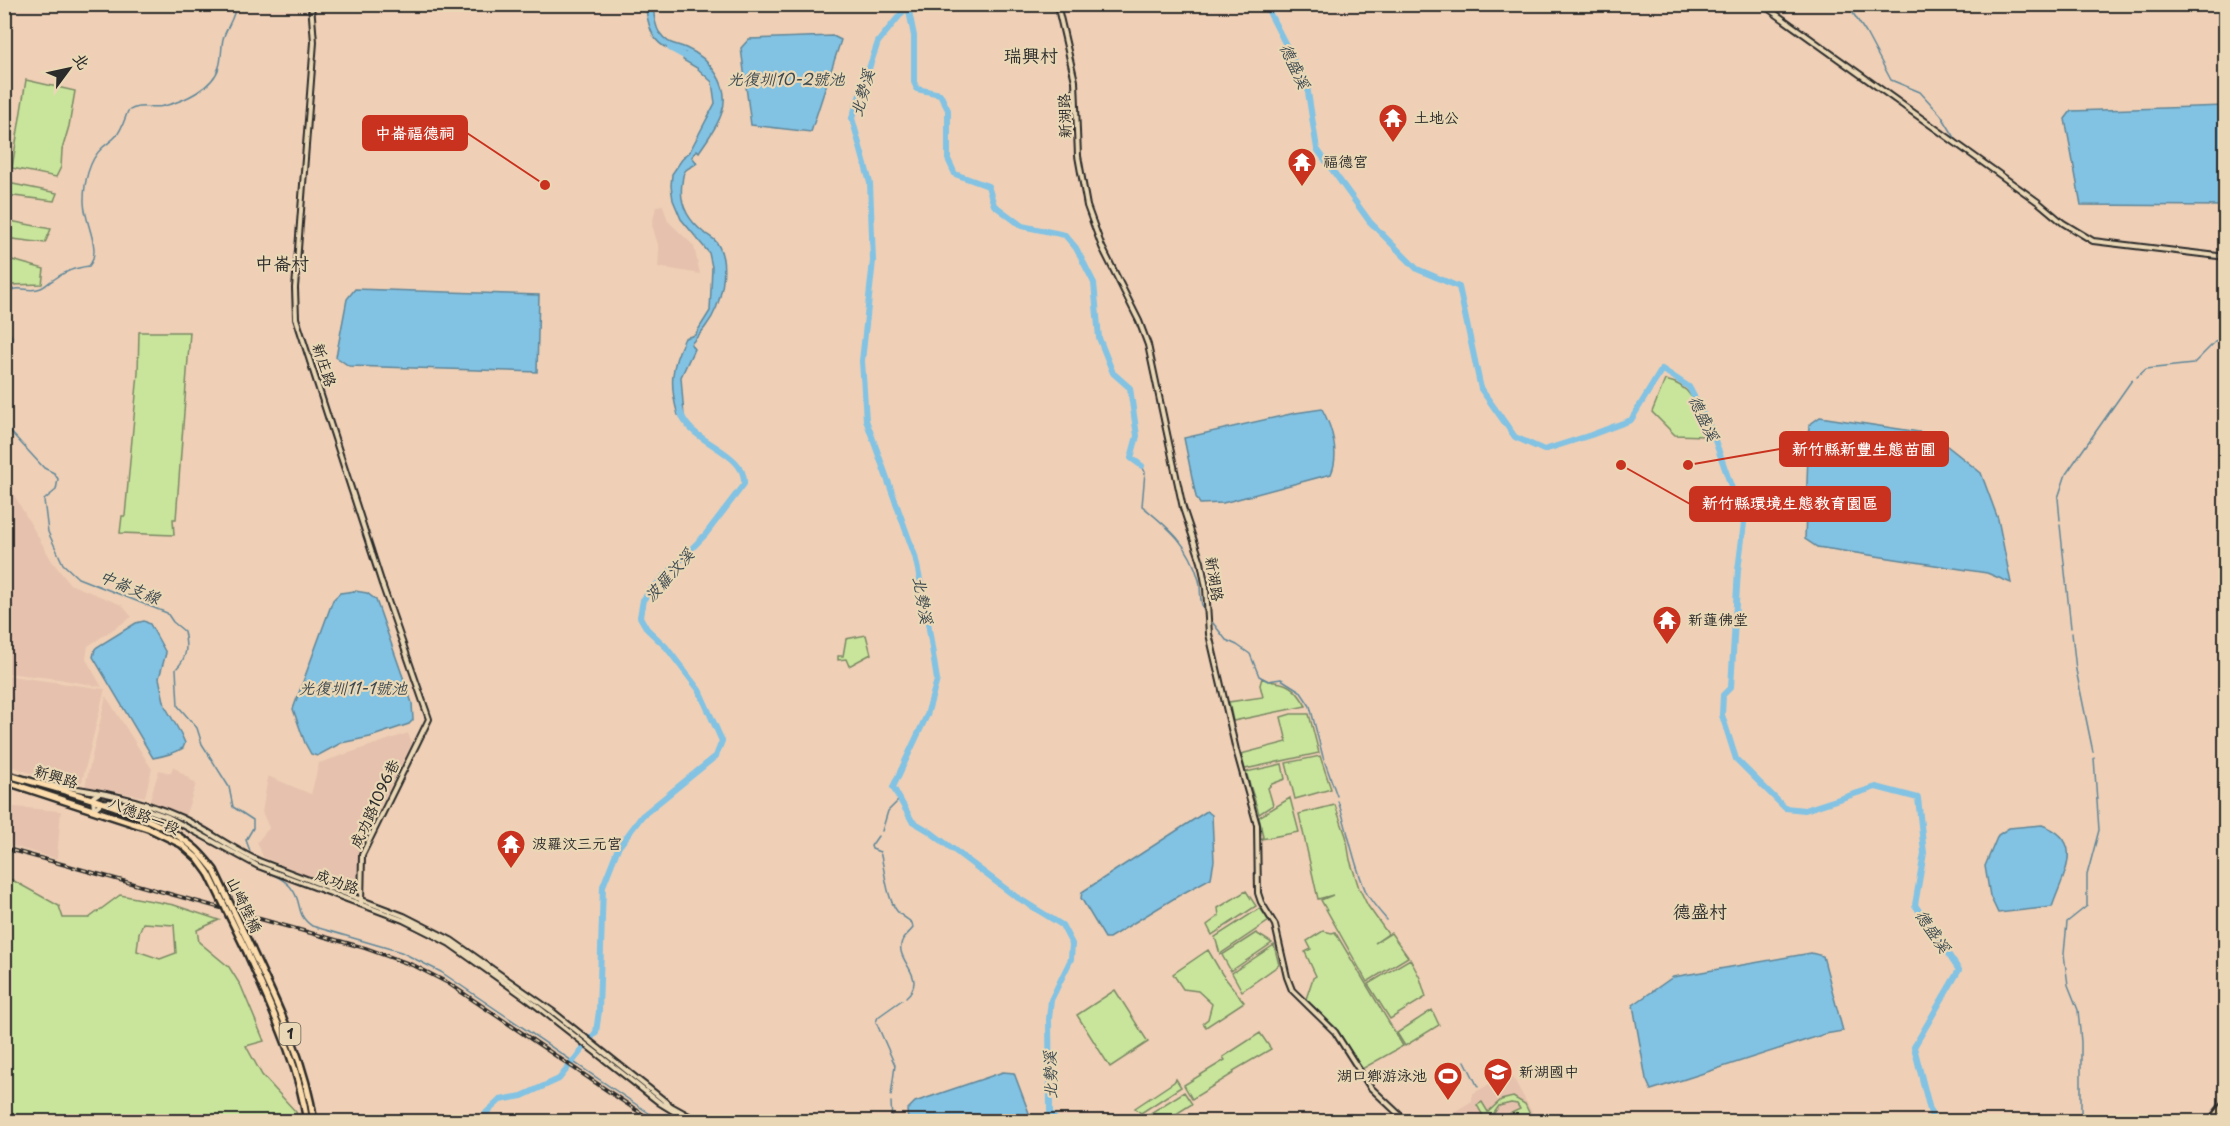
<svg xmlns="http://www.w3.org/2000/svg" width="2230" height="1126" font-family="'Playpen Sans','LXGW WenKai TC',sans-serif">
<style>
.built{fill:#e6c2ae}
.green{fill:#c9e59c;stroke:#7a8864;stroke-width:1.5;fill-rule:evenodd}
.water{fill:#82c2e3;stroke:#5f8699;stroke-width:1.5}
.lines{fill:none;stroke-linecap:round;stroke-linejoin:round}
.stream{stroke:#5f8699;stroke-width:1.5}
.river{stroke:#82c2e3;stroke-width:6}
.minor-casing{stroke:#2b2b2b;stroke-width:8}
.major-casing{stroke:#2b2b2b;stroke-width:10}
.minor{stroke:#ead7b5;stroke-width:4}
.major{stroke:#fcdcac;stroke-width:5}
.rail-casing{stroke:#2b2b2b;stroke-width:4}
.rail{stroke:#ead7b5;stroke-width:1.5;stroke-dasharray:4.5;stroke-linecap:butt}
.major-bridge-casing{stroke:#2b2b2b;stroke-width:10;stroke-linecap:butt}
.major-bridge{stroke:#fcdcac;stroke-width:5}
.labels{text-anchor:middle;stroke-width:4.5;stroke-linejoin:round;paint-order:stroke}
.shield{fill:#ead7b5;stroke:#645f54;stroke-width:1.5}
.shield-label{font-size:14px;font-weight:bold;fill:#2b2b2b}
.street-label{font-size:15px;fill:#2b2b2b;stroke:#ead7b5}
.poi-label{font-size:15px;fill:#2b2b2b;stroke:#ead7b5;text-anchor:start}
.water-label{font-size:16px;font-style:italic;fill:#3c4950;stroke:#ead7b5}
.quarter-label{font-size:18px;fill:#2b2b2b;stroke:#ead7b5}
.leader{fill:none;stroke:#c8321e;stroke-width:2}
.callout-dot{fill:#c8321e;stroke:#ead7b5;stroke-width:2}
.callout{fill:#c8321e;stroke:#c8321e;stroke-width:2}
.callout-label{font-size:16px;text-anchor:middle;font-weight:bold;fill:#fff}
</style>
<rect width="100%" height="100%" fill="#efd0b6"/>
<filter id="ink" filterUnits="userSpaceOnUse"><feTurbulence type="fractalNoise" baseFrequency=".0167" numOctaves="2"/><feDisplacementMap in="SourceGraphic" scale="12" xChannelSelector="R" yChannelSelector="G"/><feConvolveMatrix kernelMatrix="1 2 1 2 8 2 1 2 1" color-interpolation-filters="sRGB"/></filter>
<g filter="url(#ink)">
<!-- built -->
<path class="built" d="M663,205L668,221L694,246L700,274L658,267L659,249L652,225L656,206Z
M5,479L52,561L70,584L122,605L132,617L88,646L86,659L102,687L58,679L5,673Z
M4,675L105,689L82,782L46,779L5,764Z
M106,696L152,769L145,797L85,786Z
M408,733L412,743L359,847L358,896L263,857L257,842L269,828L262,812L268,776L311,794L319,763Z
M173,766L196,784L185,817L149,802L159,770L171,773Z
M5,806L61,811L57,859L5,844Z
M1510,1072L1537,1121L1437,1122L1472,1101V1094Z"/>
<!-- green -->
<path class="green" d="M26,80L75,91L69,126L62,150L61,167L56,177L12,168Z
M8,183L57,193L54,201L6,195Z
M5,220L51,229L45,243L5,238Z
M5,258L44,269L42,284L11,285L5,290Z
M139,332H190L176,519H173L174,535L120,533L122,516H125L138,373Z
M1665,380C1696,386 1697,410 1704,436L1675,435L1652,412Z
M866,635L871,654L849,666L846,659L838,660V656H843L846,639Z
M1262,678C1270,683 1274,681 1281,683C1294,686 1300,696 1306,706L1233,721L1229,702L1263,697L1260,685Z
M1291,714H1309L1319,753L1245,769L1241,754L1287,742L1281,717Z
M1320,756L1331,789L1295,799L1286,763Z
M1282,764L1285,779L1272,784L1268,788L1273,805L1259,814L1246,772Z
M1290,798L1299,832L1261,839L1263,837L1259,817Z
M1335,805L1346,836L1350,860L1359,888L1368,906L1388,934L1375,943L1391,933L1408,957L1367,982L1321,900L1333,895L1318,899L1299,814Z
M5,876L59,906L63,918H89L120,895L174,905L219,920L197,930L199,942L229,967L241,986L264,1041L246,1046L262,1075L296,1112L298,1121L34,1122L5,1111ZM143,923L174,925L176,953L160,959L137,951L139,933Z
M1246,891L1256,906L1212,935L1207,925L1219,916L1218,908Z
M1260,908L1269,921L1220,954L1215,937Z
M1323,931L1332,933L1335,932L1403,1046L1362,1069L1335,1027L1306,999L1313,978L1316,976L1305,952L1311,949L1307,941Z
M1256,933L1272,943L1231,971L1222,955Z
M1274,945L1279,965L1242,991L1232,973Z
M1208,950L1222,974L1244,1002L1206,1027L1203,1023L1208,1019L1212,1004L1198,991L1183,989L1173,974Z
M1410,959L1420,978L1426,997L1390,1019L1368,984Z
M1115,990L1148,1042L1110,1067L1077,1015Z
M1432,1010L1439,1025L1405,1046L1397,1033Z
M1260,1033L1271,1049L1233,1071L1234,1073L1192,1099L1184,1085L1225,1060L1223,1057Z
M1176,1079L1181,1087L1141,1113L1135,1108L1174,1082Z
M1184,1092L1192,1104L1165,1121H1142L1141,1119Z
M1513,1097L1525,1104L1533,1121H1495L1520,1109L1517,1104L1511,1103L1499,1106L1492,1116L1493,1121H1486L1477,1105L1482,1102L1488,1112L1501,1100Z"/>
<!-- water -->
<path class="water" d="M645,5H653C654,14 654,23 659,32C668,45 674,43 686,48C710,58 731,86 722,112C718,126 707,140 699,152L697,150L692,157L697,163C694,166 689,167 686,170C682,174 683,178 682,183C679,203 687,219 703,232C708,236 713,237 717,243C731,265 721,307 706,326C702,332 696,338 691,344L694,349L681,377L684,416L678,415C669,385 671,366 685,338L695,335L710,311L712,267L709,253L681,219L673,200L671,186L672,174L685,155L689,153L715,103L712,82L697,68L683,60L685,53C653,49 650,33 645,5Z
M833,36L841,40L811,132L751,125L741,48L749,39Z
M2225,106V206L2081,205L2065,119L2071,111Z
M355,289L539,295L537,372L349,366L336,357L347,299Z
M1322,409C1332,427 1340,454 1331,474L1223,503L1200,504L1196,497L1184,438L1295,413Z
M1820,417L1932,434L1981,473L1998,519L2011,583L1987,573L1817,547L1805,539L1809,425Z
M355,591L367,593L376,600L412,703L413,720L409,724L370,737L341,743L317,756L311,754L305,743L293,709L333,600L340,593Z
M144,621L150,624L166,653L159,678L165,706L181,734L185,743L183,748C173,754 164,756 153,758L93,657L95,649L97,647L136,623Z
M1207,811L1212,815L1214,861L1211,878L1178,896L1109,938H1105L1081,898L1082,892Z
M2042,825C2087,841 2063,874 2052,907L1998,913L1990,896L1985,866L1998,835L2009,828Z
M1811,953L1823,956L1843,1031L1825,1034L1651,1090L1646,1079L1633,1005L1673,977Z
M1003,1072L1014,1073L1032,1121H908L907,1110L915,1102Z"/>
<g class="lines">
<!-- stream -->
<path class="stream" d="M1847,4L1866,33L1891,80L1920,92L1941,115L1957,141
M4,295C19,282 27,294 41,288C46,286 49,282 53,280C65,271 75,268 89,266C103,249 83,221 84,200C84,183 89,160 102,148C106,144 112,141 116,136C122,130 124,120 128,111C140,103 151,109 164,106C184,101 213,88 219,67C222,58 221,48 223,39C227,26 235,18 236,4
M4,324L12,337L4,364
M2137,377L2146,369L2193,364L2226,331
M4,415L9,430L44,468L54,473L58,479L56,490L44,500L48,532L63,564L78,578L167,613L173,622L184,631C187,647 188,657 176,669L178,706L197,728L202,744L229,787L233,807L253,820V828L246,840L250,851
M1142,466L1145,472L1142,506C1170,529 1189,544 1199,580C1202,591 1198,601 1205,612
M2060,520L2058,498L2066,474L2132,380
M2060,525L2071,628
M1213,623L1226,640L1237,645L1250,654L1259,676L1268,681L1281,679L1300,691L1310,706L1323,757L1337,796
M2072,633L2076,670L2093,752
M1338,801C1349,832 1353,864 1367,894C1372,903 1380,912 1387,920
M882,831L888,811L900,799
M878,836L871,846L872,849L880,852C885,869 886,897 897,911C901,916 908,919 912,923L913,928C910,932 905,936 903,939C891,960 930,976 906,997
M260,869C271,874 285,879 292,889C303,903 295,915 312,926L401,952L441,972L662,1122
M1465,1061L1478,1087
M891,1096L895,1065L876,1022L878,1017L902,1000
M891,1102L892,1122
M2081,1122V1042L2078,1010L2068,985L2064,954L2067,922L2087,906V875L2099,830L2094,758"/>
<!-- river -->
<path class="river" d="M909,4L878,42L852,118L870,183L873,261L862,361L866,420L915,556L925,603L937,680L927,715L893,787L912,821L929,831L1015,896L1062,925L1072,944L1071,959L1051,1000L1049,1019L1050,1112L1057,1122
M1265,4L1307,86L1317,149L1370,222L1417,269L1459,287L1481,389L1515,437L1544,450L1591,435L1631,420L1662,369L1689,387L1711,429L1744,523L1738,570L1731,687L1723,695L1722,715L1736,759L1785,808L1805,810L1876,787L1918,798L1924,853L1915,905L1959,970L1914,1047L1933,1122
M908,6L914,36V82L917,89L940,94L948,110V159L955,174L988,186L994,205L1022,226L1065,235L1076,248L1094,283L1099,338L1113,373L1130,388L1137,436L1131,458L1142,466
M670,48L690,59
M487,1122L486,1113L500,1100L522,1096L559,1079L596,1032L599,1011L603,886L618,848L642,816L716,756L722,741L699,690L666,647L647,629L640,617L643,600L652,589L705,535L744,484C747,450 685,443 680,409"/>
<!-- minor casing -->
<g class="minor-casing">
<path id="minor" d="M311,4L314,42L295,288L296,318L382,584L429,719L362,855L361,904
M1057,4L1075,81L1078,156L1087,206L1102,247L1139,321L1148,345L1183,508L1201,562L1206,588L1209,634L1236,750L1257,825L1258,893L1261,902L1275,925L1287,977L1292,990L1335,1032L1370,1087L1407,1122
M1762,4L2038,202L2063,223L2093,241L2226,257
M51,785C96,791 141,799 182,818C209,831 232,849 259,861L404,916L451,940L552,1011L671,1106L700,1122
M99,793L93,797L94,809L101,803L109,802L145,809L168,817L258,866L403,920L431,934L450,944L529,1000L660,1103L691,1122"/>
</g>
<!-- major casing -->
<g class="major-casing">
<path id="major" d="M4,774C58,789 150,811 192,846C201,853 207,861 214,870
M4,781L148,828L181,844L198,859L209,874
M252,950C278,1006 305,1060 314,1122
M247,952C271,1008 298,1061 307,1122
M2210,1122L2226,1102"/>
</g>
<!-- minor -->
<use href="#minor" class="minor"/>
<!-- major -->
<use href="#major" class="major"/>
<!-- rail casing -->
<g class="rail-casing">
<path id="rail" d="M4,848L365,948L415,966L448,983L654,1122"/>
</g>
<!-- rail -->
<use href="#rail" class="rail"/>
<!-- major-bridge casing -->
<g class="major-bridge-casing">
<path id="major-bridge" d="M214,870L252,950
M209,874L247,952"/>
</g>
<!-- major-bridge -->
<use href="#major-bridge" class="major-bridge"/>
</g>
</g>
<!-- icons -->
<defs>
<g id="temple-pin" transform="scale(1.5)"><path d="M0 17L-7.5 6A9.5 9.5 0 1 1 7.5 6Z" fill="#c8321e" stroke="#ead7b5"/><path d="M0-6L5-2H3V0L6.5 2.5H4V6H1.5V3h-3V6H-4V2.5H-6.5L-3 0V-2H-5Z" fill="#fff"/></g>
<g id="school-pin" transform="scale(1.5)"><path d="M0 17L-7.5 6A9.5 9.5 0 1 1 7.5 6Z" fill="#c8321e" stroke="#ead7b5"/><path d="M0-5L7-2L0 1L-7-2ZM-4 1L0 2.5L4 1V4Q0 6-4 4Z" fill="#fff"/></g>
<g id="stadium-pin" transform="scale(1.5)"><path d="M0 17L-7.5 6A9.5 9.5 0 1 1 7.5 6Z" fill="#c8321e" stroke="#ead7b5"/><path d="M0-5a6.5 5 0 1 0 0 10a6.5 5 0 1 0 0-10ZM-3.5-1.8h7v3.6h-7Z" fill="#fff"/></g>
</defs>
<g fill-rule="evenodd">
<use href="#temple-pin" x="1393" y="118"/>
<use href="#temple-pin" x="1302" y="162"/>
<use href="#temple-pin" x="1667" y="620"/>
<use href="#temple-pin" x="511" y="844"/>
<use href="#school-pin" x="1498" y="1072"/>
<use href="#stadium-pin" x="1448" y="1076"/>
</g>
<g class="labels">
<!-- shield labels -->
<rect class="shield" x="279.5" y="1023" width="21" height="22" rx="4.5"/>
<g class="shield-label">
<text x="290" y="1039">1</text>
</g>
<!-- street labels -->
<g class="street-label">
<text transform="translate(1065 116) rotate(-92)" y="5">新湖路</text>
<text transform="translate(324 365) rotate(72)" y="5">新庄路</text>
<text transform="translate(1214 579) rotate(81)" y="5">新湖路</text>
<text transform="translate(56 777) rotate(17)" y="5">新興路</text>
<text transform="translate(375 804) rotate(-65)" y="5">成功路1096巷</text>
<text transform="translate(144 816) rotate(22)" y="5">八德路一段</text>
<text transform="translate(337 882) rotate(20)" y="5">成功路</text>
<text transform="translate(244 905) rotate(64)" y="5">山崎陸橋</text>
</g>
<!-- poi labels -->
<g class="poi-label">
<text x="1414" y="123">土地公</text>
<text x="1323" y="167">福德宮</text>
<text x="1688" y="625">新蓮佛堂</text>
<text x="532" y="849">波羅汶三元宮</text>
<text x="1519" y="1077">新湖國中</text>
<text x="1427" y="1081" text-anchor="end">湖口鄉游泳池</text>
</g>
<!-- water labels -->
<g class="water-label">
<text transform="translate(1295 66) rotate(65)" y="6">德盛溪</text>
<text x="786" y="85">光復圳10-2號池</text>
<text transform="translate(862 93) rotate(-74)" y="6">北勢溪</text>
<text transform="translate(1704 418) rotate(65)" y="6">德盛溪</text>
<text transform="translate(669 575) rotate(-48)" y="6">波羅汶溪</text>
<text transform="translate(130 587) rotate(22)" y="6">中崙支線</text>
<text transform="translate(923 600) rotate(80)" y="6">北勢溪</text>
<text x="353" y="694">光復圳11-1號池</text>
<text transform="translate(1933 931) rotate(56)" y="6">德盛溪</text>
<text transform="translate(1050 1075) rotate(-91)" y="6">北勢溪</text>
</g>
<!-- quarter labels -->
<g class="quarter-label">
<text x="1031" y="62">瑞興村</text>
<text x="282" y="270">中崙村</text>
<text x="1700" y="918">德盛村</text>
</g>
</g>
<!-- callouts -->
<path class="leader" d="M545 185L467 133M1688 465L1780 449M1621 465L1690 504"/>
<g class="callout-dot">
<circle cx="545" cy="185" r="6"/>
<circle cx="1688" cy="465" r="6"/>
<circle cx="1621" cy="465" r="6"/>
</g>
<g class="callout">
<rect x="363" y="116" width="104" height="34" rx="6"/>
<rect x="1780" y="432" width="168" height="34" rx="6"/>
<rect x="1690" y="487" width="200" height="34" rx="6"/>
</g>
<g class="callout-label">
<text x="415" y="139">中崙福德祠</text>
<text x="1864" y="455">新竹縣新豐生態苗圃</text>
<text x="1790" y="509">新竹縣環境生態教育園區</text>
</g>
<!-- margin -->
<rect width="2230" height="1126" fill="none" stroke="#ead7b5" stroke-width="24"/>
<rect x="12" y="12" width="2206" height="1102" fill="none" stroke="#2b2b2b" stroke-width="2" filter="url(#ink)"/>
<!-- north arrow -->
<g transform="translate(69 69) rotate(57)" stroke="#ead7b5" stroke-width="4.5" paint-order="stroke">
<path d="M0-4.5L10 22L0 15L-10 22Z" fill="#2b2b2b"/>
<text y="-9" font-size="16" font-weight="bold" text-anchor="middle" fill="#2b2b2b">北</text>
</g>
</svg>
